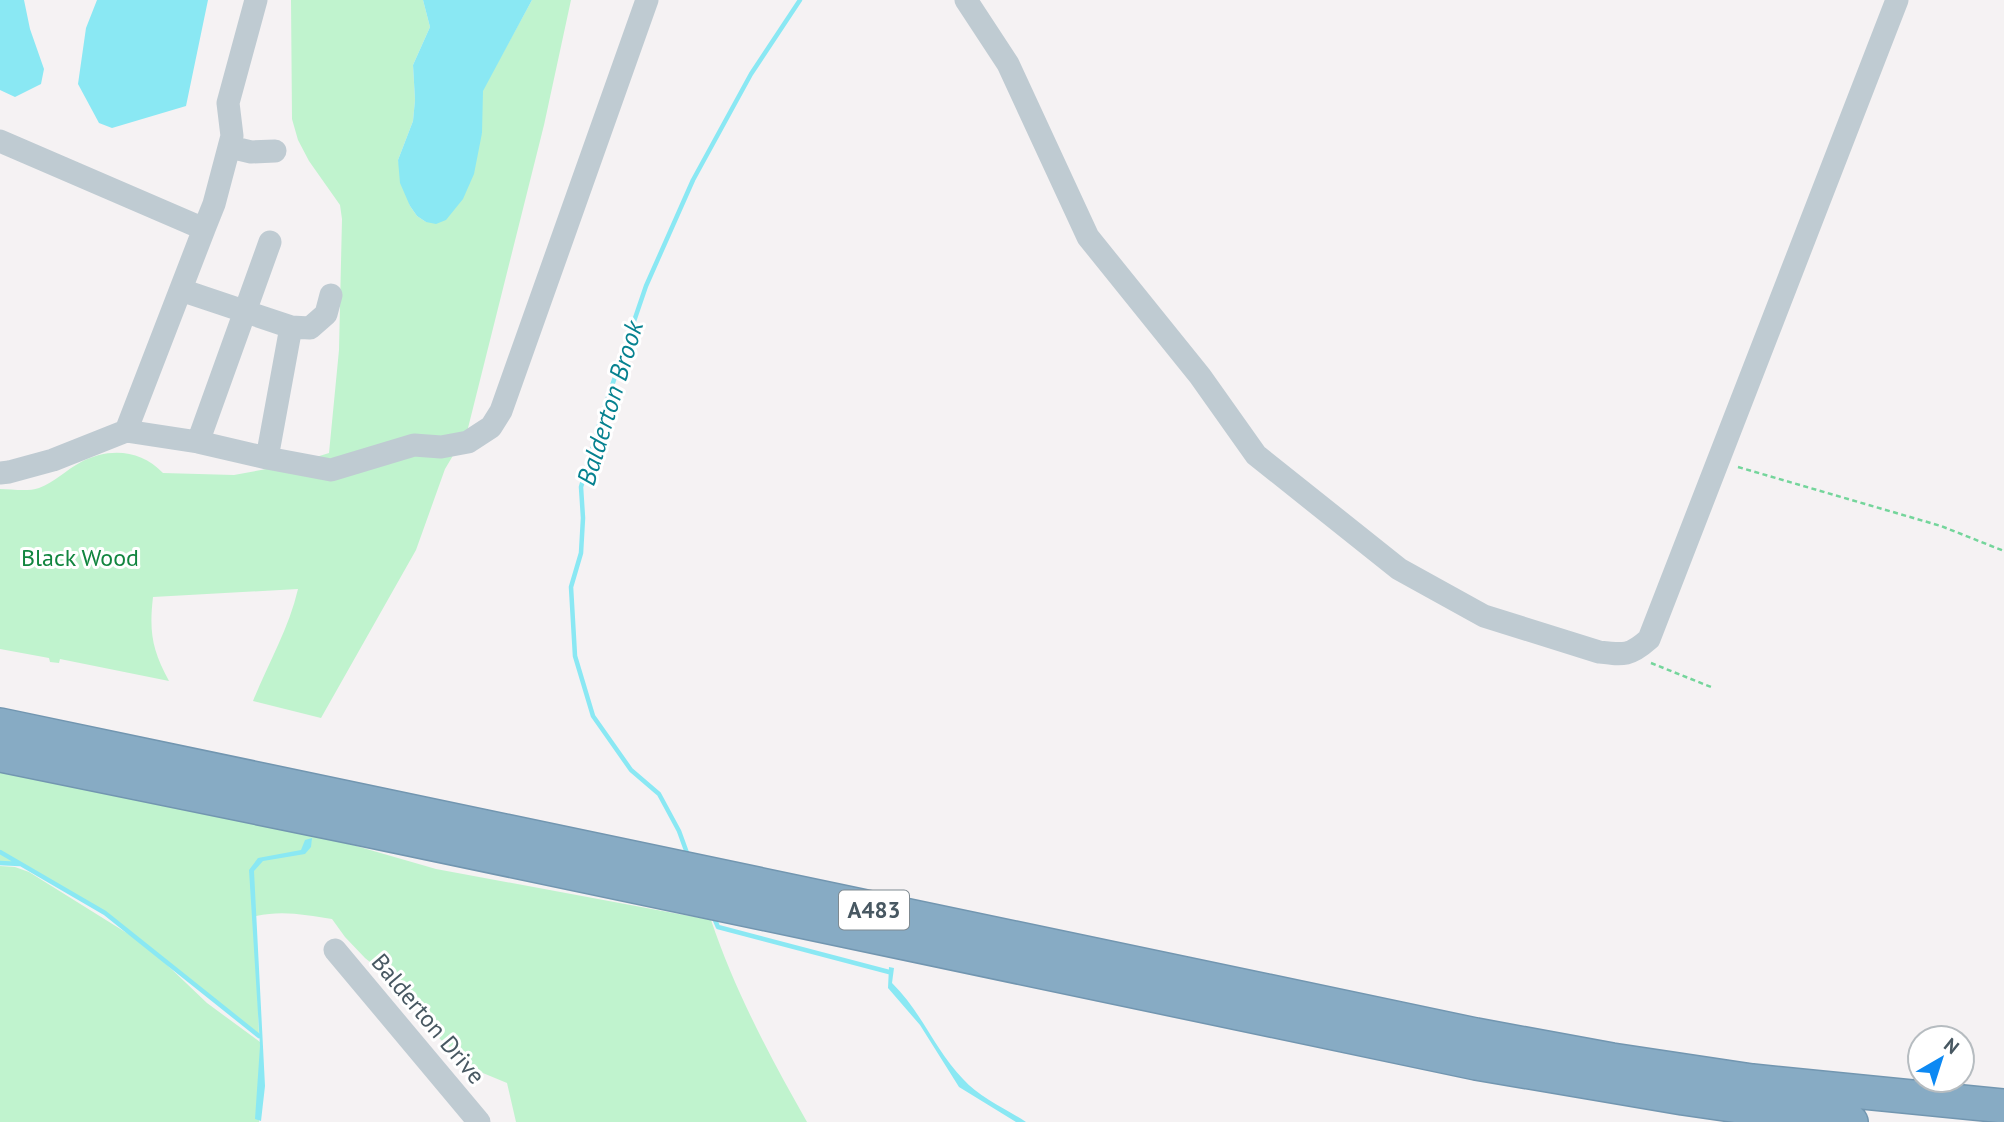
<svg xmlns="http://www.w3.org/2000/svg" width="2004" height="1122" font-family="'PT Sans',sans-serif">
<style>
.green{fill:#c0f3ce}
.water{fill:#8ae8f3}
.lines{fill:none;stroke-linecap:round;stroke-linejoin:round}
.stream{stroke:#8ae8f3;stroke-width:4.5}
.highway-casing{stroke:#7296b0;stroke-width:36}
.path{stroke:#74d59b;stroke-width:2.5;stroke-dasharray:5 3.5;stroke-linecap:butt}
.minor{stroke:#bfcbd2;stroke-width:23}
.highway{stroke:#87abc4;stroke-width:33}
.labels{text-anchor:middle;stroke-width:6;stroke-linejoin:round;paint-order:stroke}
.shield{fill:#fff;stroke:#7f8a91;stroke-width:2}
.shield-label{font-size:23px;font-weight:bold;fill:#485862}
.park-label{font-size:24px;fill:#11853f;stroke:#fff}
.street-label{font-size:24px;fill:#485862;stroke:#fff}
.water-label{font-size:26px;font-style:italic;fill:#068290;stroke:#fff}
</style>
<rect width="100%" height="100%" fill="#f5f2f3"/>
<!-- green -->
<path class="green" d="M291,0H423L430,27L413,65L415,100L413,121L398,160L410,206L417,216L426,222L482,133V91L532,0H571L544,125L467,432L445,469L416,550L321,718L253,701C268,664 289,628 298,589L153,597C149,632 152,650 169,681L60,659L59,663L50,662L49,658L0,649V489C12,489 27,492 39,488C55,482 66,470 81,462C110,447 141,450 163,473L234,475L294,464L329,453L339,350L342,219L340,205L309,161L298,140L292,119Z
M0,769L332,839L436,869L711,920C735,991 770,1057 807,1122H516L507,1083L478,1071L440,1039L413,997L365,958L345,937L332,919C306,915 283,910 256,916L255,912L259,1036L105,913L25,865L0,863Z
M0,866L15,867L29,872L130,935L164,962L207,1003L260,1042L262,1087L259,1122H0Z"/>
<!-- water -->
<path class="water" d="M0,0H24L30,29L44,69L41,84L15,97L0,90Z
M97,0H208L186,106L112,128L99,123L78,84L86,28Z
M423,0H532L483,91L482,133L474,174L463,199L446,220L436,224L426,222L417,216L410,206L400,183L398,160L413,121L415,100L413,65L430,27Z
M312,838L311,847L305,854L263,861L254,871L265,1086L261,1121L255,1119L260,1046L249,870L258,858L301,850L305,840Z
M889,967L894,968L892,983C921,1011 935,1050 963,1079C979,1097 1006,1109 1026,1122H1016L959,1087L920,1025L888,988Z"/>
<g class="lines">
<!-- stream -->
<path class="stream" d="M0,852L105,913L259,1036
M687,853L679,831L659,794L631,770L593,716L575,656L571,587L581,553L583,518L581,487L602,415L646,286L693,180L751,74L800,0
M0,863L20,864
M714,918L718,927L889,972"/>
<!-- highway casing -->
<g class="highway-casing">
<path id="highway" d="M0,725L1476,1035L1612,1060L1752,1081L2004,1106
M0,755L353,827L1476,1063L1683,1098L1851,1122"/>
</g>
<!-- path -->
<path class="path" d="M1738,467L1941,526L2004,551
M1651,663L1711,687"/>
<!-- minor -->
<path class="minor" d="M966,0L1008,64L1088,237L1200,376L1256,455L1399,569L1484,616L1599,652C1624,655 1630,656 1649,639L1897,0
M0,141L204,229L214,204L232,136L228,103L256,0
M230,147L251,152L275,151
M181,290L291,327L310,328L326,314L331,295
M126,431L204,229
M198,442L270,242
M267,458L291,327
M0,473L9,472L53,460L126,431L198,442L267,458L331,470L414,445L441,447L468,442L491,427L501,411L647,0
M335,950L479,1122"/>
<!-- highway -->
<use href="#highway" class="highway"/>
</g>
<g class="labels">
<!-- shield labels -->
<rect class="shield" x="839" y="890.5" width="70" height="39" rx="5"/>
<g class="shield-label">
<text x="874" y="918">A483</text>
</g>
<!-- park labels -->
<g class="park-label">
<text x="80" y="566">Black Wood</text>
</g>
<!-- street labels -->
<g class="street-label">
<text transform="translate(428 1019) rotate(50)" y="8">Balderton Drive</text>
</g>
<!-- water labels -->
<g class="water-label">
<text transform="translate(610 403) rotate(-73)" y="9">Balderton Brook</text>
</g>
</g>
<!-- north arrow -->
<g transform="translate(1941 1059) rotate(39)"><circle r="33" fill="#ffffff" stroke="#b6bcc0" stroke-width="2"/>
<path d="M0-5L12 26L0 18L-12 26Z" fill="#0d89f3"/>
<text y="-10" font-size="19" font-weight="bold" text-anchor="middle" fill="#485862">N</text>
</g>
</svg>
